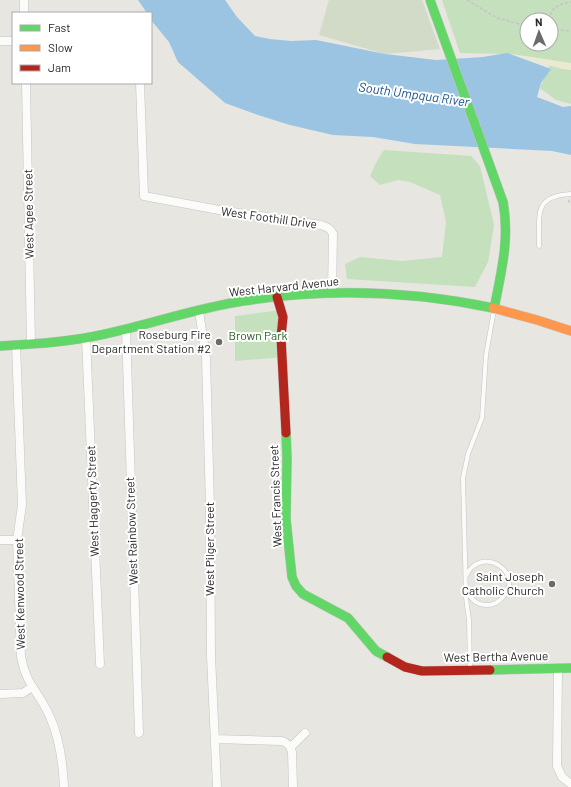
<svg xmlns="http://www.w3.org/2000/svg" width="571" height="787" font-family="Barlow,sans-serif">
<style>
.green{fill:#c5e0bc;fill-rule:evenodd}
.sand{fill:#eaead0}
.cemetery{fill:#d1dbc8}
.water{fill:#9ac4e2}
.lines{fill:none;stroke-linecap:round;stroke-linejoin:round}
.lane-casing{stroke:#c5c4c4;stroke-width:5}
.street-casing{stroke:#c5c4c4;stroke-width:9}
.fast-casing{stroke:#c5c4c4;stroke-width:10}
.slow-casing{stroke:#c5c4c4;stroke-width:10}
.jam-casing{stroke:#c5c4c4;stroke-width:10}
.path{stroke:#c4c4c4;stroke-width:1.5;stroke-dasharray:3 2;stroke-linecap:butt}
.lane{stroke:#fbfbfa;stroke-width:4}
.street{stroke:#fbfbfa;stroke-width:8}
.fast{stroke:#63d668;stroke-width:9}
.slow{stroke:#ff974d;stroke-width:9}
.jam{stroke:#b3261e;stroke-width:9}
.fast-bridge-casing{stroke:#c5c4c4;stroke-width:10;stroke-linecap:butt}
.fast-bridge{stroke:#63d668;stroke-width:9}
.poi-dot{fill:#6c6b69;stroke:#fff;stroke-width:1.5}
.labels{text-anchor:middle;stroke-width:4;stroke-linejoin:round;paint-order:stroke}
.street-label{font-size:12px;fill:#292929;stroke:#fff}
.poi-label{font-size:12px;fill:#292929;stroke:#fff;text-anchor:end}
.park-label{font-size:12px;fill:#235f21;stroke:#fff}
.water-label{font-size:13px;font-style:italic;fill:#1a528d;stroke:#fff}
</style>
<rect width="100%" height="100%" fill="#e7e6e0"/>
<!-- green -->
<path class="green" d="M442,0H571V104L556,100L540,88L552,60L510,54L460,53ZM527,20H551V44H527Z
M384,150L471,156L480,166L494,225L488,262L475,287L347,279L345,264L360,257L402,261L442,257L446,222L440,195L410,182L398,180L380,185L370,176L377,161Z
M282,310V357L235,361V316Z"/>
<!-- sand -->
<path class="sand" d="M510,54L571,63V70L562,69Z"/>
<!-- cemetery -->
<path class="cemetery" d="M329,0H422L440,49L385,54L319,35Z"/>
<!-- water -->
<path class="water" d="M138,0H225L237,17L255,36L270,39L291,41L316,40L385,54L436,60L483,57L507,53L551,69L541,83L537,97L563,107L571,106V155L552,151L415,144L373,137L333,135L290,125L258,115L225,103L178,62L169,42L151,20V13H147Z"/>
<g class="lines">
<!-- lane casing -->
<g class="lane-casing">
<path id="lane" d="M539,246C540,216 532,196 571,194
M466,576C480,544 526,572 503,597C499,602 493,605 487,605C476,605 470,599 466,589
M470,669L469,620L466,598L463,478L468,454L482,418L486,355L494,310"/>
</g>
<!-- street casing -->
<g class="street-casing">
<path id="street" d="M24,0V13
M0,41H13
M26,83L31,344
M140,83L144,196L219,210L321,225C327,227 330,228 333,234L332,293
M199,311L206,357L210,508L211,656L217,787
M126,329L139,733
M86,338L100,664
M16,345L22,505L17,540L21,656C25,684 40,693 50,717C59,737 63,765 64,787
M0,540H17
M558,668L557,766L562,777L571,784
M0,694L23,693L32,687
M215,739L282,741C288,743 290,746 292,752L293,787
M291,747L305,733"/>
</g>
<!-- fast casing -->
<g class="fast-casing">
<path id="fast" d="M494,309C501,273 510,239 503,202
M0,346C35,344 70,342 105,334C151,324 197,308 243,301C326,288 411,291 493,308
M286,433L287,458L286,519L292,577L296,586L303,594L348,618L376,651L387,657
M490,670L571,668"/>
</g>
<!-- slow casing -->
<g class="slow-casing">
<path id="slow" d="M493,308L537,320L571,331"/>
</g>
<!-- jam casing -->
<g class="jam-casing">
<path id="jam" d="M277,297L283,317L281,337L286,433
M387,657L405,667L422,671L490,670"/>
</g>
<!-- path -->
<path class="path" d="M467,0L497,18L527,26
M549,20C551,7 559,4 571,2
M551,29L571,31
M568,200L571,204"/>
<!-- lane -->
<use href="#lane" class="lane"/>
<!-- street -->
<use href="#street" class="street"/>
<!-- fast -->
<use href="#fast" class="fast"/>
<!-- slow -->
<use href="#slow" class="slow"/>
<!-- jam -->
<use href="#jam" class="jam"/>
<!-- fast-bridge casing -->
<g class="fast-bridge-casing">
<path id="fast-bridge" d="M430,0L503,202"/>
</g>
<!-- fast-bridge -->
<use href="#fast-bridge" class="fast-bridge"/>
</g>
<!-- markers -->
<g class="poi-dot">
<circle cx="219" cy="342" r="4"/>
<circle cx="552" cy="584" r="4"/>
</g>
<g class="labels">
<!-- street labels -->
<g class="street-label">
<text transform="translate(29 214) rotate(-91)" y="4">West Agee Street</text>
<text transform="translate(269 218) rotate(8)" y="4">West Foothill Drive</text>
<text transform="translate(284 287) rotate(-6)" y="4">West Harvard Avenue</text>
<text transform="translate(276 496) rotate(-92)" y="4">West Francis Street</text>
<text transform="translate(93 501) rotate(-92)" y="4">West Haggerty Street</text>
<text transform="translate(132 531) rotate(-92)" y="4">West Rainbow Street</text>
<text transform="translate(210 549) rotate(-90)" y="4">West Pilger Street</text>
<text transform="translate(20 594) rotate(-91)" y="4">West Kenwood Street</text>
<text transform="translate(496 657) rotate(-1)" y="4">West Bertha Avenue</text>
</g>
<!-- poi labels -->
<g class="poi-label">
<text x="211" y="339">Roseburg Fire<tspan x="211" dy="14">Department Station #2</tspan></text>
<text x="544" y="581">Saint Joseph<tspan x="544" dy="14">Catholic Church</tspan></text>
</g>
<!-- park labels -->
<g class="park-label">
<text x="258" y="340">Brown Park</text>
</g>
<!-- water labels -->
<g class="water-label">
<text transform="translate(414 94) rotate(8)" y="5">South Umpqua River</text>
</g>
</g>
<!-- legend -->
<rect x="12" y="12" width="140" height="72" fill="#ffffff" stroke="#a9a9a9"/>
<rect x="20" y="25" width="20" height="6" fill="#63d668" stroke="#a9a9a9"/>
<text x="48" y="32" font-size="12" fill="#292929">Fast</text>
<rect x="20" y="45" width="20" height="6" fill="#ff974d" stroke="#a9a9a9"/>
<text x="48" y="52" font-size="12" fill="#292929">Slow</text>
<rect x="20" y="65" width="20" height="6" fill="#b3261e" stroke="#a9a9a9"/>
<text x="48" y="72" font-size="12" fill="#292929">Jam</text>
<!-- north arrow -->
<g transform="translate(539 32) rotate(358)"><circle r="19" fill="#ffffff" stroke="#a9a9a9"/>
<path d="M0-3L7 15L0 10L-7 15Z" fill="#6c6b69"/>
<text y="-6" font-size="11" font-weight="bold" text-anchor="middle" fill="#292929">N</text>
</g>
</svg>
